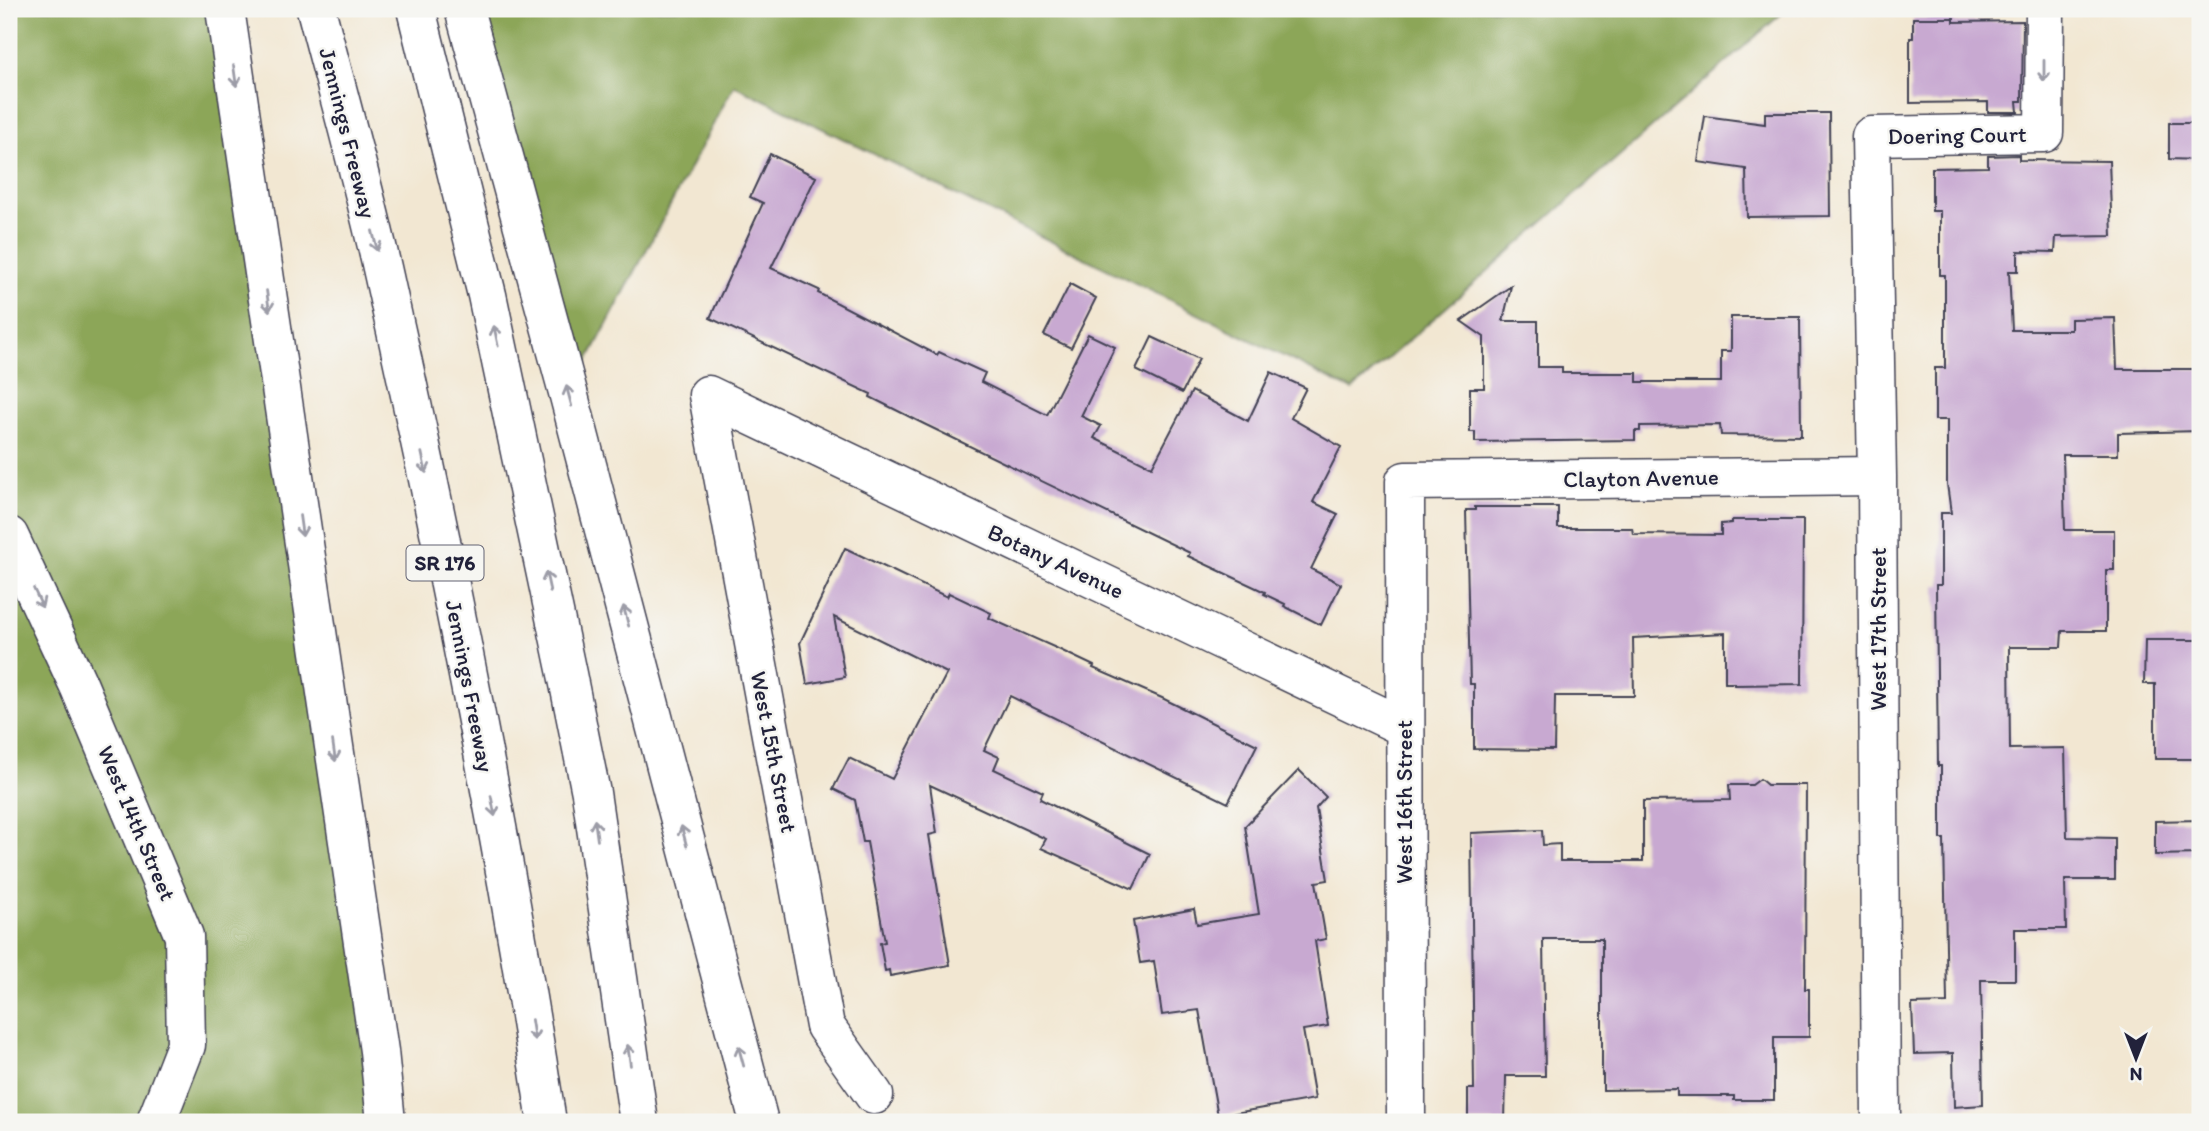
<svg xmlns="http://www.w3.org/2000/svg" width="2209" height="1131" font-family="Itim,sans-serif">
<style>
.forest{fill:#8ca659;stroke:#57644a;stroke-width:2}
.building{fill:#c8a9d1}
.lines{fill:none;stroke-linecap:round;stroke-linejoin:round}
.minor-casing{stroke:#414052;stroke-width:41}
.highway-casing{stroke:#414052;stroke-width:41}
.minor{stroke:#fff;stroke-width:38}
.highway{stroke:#fff;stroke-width:38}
.oneway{stroke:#9c9ca7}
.labels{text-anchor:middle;stroke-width:5;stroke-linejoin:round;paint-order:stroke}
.shield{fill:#f6f6f2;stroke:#626272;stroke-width:2}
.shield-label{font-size:21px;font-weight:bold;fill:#22223b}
.street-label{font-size:23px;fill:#22223b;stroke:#f6f6f2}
</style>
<rect width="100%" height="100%" fill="#f6f6f2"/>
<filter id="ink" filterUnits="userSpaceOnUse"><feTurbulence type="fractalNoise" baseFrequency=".0143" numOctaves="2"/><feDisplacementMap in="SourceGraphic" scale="14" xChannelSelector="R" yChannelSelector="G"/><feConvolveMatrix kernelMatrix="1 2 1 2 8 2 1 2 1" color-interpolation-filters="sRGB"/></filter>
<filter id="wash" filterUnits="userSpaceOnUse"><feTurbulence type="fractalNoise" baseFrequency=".00686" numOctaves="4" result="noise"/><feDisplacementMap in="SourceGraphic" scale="28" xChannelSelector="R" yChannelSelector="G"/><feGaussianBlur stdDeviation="1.57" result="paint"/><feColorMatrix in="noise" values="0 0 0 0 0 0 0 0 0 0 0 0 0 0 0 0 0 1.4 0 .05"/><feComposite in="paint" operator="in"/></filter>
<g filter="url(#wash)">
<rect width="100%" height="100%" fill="#f2e7d2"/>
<!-- forest -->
<path class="forest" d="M9,9H225L386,1122H9Z
M464,9H1787L1352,390L734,85L569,396Z"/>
<g id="blocks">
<!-- building -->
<path class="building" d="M1913,18H1954V22L2023,21L2022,101H2017L2018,112H1988V102L1910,103V38H1913Z
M1765,113H1829L1830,216L1747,217L1746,169L1698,162L1705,116L1765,124Z
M2169,123H2200V160L2169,159Z
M770,154L816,177L771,268L819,290L818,293L937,355L939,352L985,373L981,382L1047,415L1088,334L1115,347L1081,416L1101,426L1094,438L1152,467L1192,391L1248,421L1271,372L1306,388L1291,418L1341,447L1313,502L1338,514L1311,569L1341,584L1321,625L1284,606L1285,604L1264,594L1265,592L1188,556L1190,553L924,424L870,397L871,394L710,318L763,203L750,197Z
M2019,155V160L2109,161L2112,236L2056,237L2055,252L2018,251V271H2009L2012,330H2071V319L2115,318L2117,369H2200V431L2118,433V455H2063L2065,530H2114V570H2106V631H2062L2061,647H2009L2010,749L2065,748L2067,837L2115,838V880H2065L2066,929H2015V980H1981L1983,1105L1954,1107L1953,1053L1914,1054L1912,1004L1947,1003L1944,839H1941V766H1938L1936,585H1941V513H1951L1947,484V420H1935V368H1945V275H1940V211H1932V168L1988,167V156Z
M1070,284L1096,298L1071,348L1044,335Z
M1511,286L1503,321H1538V367H1562V373H1637V382H1721V351H1731V317H1800L1801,436L1721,435L1720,425L1640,426V431H1635V440L1475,442V432H1470V388H1484V337L1461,321Z
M1152,337L1199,359L1182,393L1136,370Z
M1475,507H1558V528H1632L1633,534L1721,535V524L1732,523V520H1803L1802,684L1734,685V683H1725V633L1633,638L1634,696H1555L1554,750L1474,749V684H1470L1466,510H1475Z
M845,548L947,597L949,593L991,613L989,618L1056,648L1094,666L1093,668L1162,698L1257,745L1228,803L1010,696L984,750L999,757L994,769L1043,792L1040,799L1150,854L1133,889L1041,848L1046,839L930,785L937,833L929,835L950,965L890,976L889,970L885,971L880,943L885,942L867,842H863L855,800L833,789L849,758L892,779L947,673L834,617L845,677L807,684L800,643Z
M2145,640H2200V759H2155V684H2144Z
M1299,770L1326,797L1316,808L1328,880L1316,882L1326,939L1315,941L1328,1026L1303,1030L1315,1099L1218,1116L1199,1010L1162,1015L1154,961L1140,963L1133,921L1194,909L1197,924L1259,914L1245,826Z
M1760,779L1767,785H1806L1805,989H1809V1037H1774V1100H1734V1096H1677V1089L1603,1090V1075H1602V939H1543L1545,1076H1506L1505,1122H1468V1089H1474L1471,833L1542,830L1543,845L1560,844V861H1643V801L1730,800L1729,785H1752Z
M2200,820V854L2155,855V821Z"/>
</g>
</g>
<g filter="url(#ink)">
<use href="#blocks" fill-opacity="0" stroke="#414052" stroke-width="2"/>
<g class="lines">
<!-- minor casing -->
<g class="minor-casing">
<path id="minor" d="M708,395L1404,727
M708,395L825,1026L874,1095
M9,536L79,686L184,936L186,1045L156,1122
M1406,1122L1405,481L1877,476
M1881,1122L1877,476L1871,136L2044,133L2045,9"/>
</g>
<!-- highway casing -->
<g class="highway-casing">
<path id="highway" d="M225,9L379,1051L386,1122
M316,9C340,101 366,193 386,286C448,563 504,842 547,1122
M416,9L487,295L567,674L591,793L639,1122
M464,9L569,396L759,1122"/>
</g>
<!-- minor -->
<use href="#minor" class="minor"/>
<!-- highway -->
<use href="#highway" class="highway"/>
</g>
<!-- one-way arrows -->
<defs><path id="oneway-shaft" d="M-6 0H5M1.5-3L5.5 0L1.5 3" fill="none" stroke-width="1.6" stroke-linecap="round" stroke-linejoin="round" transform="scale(1.75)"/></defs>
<g class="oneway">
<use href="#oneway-shaft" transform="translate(2044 71) rotate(90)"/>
<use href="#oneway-shaft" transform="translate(235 76) rotate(82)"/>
<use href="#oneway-shaft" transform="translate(375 241) rotate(76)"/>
<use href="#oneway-shaft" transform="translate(268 301) rotate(82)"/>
<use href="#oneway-shaft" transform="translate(496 336) rotate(-102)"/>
<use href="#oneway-shaft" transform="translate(569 396) rotate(-105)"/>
<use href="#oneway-shaft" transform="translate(424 463) rotate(78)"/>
<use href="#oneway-shaft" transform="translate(301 526) rotate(82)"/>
<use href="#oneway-shaft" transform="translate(548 582) rotate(-102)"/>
<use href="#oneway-shaft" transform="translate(38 598) rotate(65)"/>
<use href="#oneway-shaft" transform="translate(626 616) rotate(-105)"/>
<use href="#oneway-shaft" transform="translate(334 751) rotate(82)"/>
<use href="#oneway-shaft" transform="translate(493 806) rotate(79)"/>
<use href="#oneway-shaft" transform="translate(596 830) rotate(-98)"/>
<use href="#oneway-shaft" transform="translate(684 836) rotate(-105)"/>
<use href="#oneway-shaft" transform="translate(533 1030) rotate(81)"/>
<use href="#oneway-shaft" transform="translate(629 1055) rotate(-98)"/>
<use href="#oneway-shaft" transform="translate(741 1056) rotate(-105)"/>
</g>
</g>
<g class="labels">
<!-- shield labels -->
<rect class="shield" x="406.5" y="545.5" width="77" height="35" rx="5"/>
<g class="shield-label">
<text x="445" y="570">SR 176</text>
</g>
<!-- street labels -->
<g class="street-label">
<text transform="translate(348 133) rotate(76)" y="8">Jennings Freeway</text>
<text transform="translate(1957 135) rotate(-1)" y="8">Doering Court</text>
<text transform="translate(1641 478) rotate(-1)" y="8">Clayton Avenue</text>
<text transform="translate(1056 561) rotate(25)" y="8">Botany Avenue</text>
<text transform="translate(1878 629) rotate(-90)" y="8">West 17th Street</text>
<text transform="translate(470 686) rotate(79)" y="8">Jennings Freeway</text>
<text transform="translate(774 752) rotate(79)" y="8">West 15th Street</text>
<text transform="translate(1404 802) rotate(-90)" y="8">West 16th Street</text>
<text transform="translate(137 823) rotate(67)" y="8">West 14th Street</text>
</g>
</g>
<!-- margin -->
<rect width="2209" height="1131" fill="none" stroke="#f6f6f2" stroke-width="35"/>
<!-- north arrow -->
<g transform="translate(2136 1058) rotate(180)" stroke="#f6f6f2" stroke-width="5" paint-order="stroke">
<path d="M0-5L12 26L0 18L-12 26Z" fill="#22223b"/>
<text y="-10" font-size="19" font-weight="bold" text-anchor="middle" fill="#22223b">N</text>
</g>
</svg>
